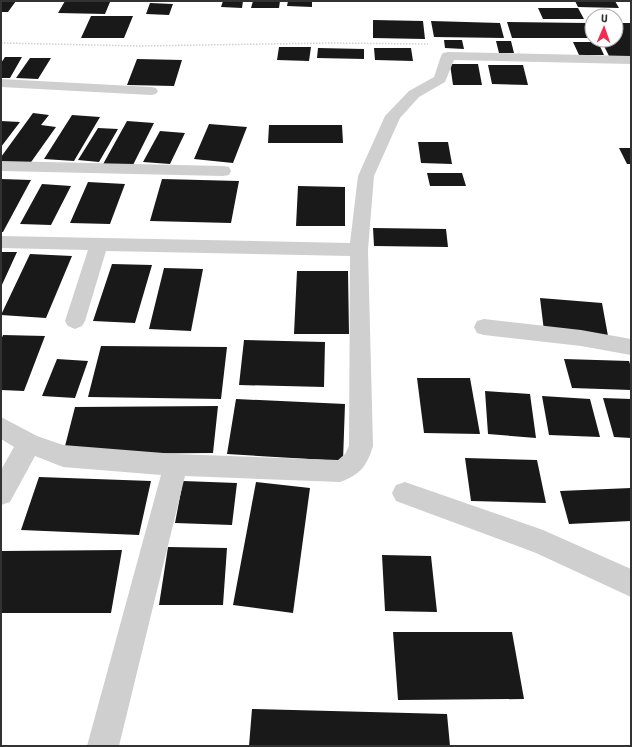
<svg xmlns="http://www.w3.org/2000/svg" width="632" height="747" font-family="'Asap Condensed',sans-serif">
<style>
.building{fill:#191919}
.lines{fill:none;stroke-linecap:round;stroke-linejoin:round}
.path{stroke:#cfcfcf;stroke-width:1.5;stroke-dasharray:1.5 1.5;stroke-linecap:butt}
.street{fill:#cfcfcf;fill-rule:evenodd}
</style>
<rect width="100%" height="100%" fill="#fff"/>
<!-- building -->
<path class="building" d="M1,1H16L8,12H1Z
M65,1L110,2L105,14L58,13Z
M223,1H243L242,8L221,7Z
M253,1H280L279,8H251Z
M288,1H312V7L287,6Z
M575,1H615L619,8L578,7Z
M150,3L173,4L169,15L146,14Z
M538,8H578L584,19H543Z
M91,16H133L124,38H81Z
M373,20L423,21L425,39L373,38Z
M431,21L500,23L504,38L434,37Z
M507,22L587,23L592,32V38H512Z
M616,23H631V58H610L601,40H616Z
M444,40H462L464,49L445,48Z
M496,41H511L514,53H499Z
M573,42H598L604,55H579Z
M279,47H311L309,61L277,60Z
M318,48L364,49V59L317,58Z
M374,48H411L413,61L375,60Z
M5,57H22L10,78H1V63Z
M30,58H51L38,79L16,78Z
M137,59L182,60L174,86L127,85Z
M450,64H478L482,85H453Z
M488,65H523L528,85L492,84Z
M33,113L49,115L41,125L56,127L29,165L1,162V157Z
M72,115L100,117L74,161L44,159Z
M1,121L20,122L1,147Z
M127,121L154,123L131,169L102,166Z
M209,124L247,127L233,163L194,159Z
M269,125H342L343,143H268Z
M98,128L118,129L99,162L78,160Z
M160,131L185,133L170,164L143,162Z
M418,142H448L452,164L421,163Z
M619,148H631V164H627Z
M427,173H462L466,186H430Z
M1,179L31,180L3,232H1Z
M162,179L239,181L231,223L150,221Z
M88,182L125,184L110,224L70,223Z
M42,184L71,186L51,225L20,224Z
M298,186L345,187V226H296Z
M373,228L446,229L448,247L374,246Z
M1,252H17L1,287Z
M30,254L72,256L46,318L1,315Z
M112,264L152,265L135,323L93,321Z
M164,268L203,269L191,331L149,329Z
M297,271H348L349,334H294Z
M540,298L602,303L608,336L544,331Z
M3,335L45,336L24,391L1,390V340Z
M244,340L325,342L324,387L239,385Z
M101,346L227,347L221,399L88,397Z
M57,359L88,361L75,398L42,396Z
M564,359L629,361L631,367V390L572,388Z
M417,378H470L480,434L424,433Z
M485,391L530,394L536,438L488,434Z
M542,396L590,399L600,437L549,435Z
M603,398L631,399V438L614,437Z
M236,399L345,404L343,461L227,454Z
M218,406L213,453L63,454L75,407Z
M465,458L537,460L546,503L471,501Z
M39,477L151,481L139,535L21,530Z
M183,481L237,483L232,525L175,523Z
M256,482L310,488L293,613L233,605Z
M631,488V521L569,524L560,491Z
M168,547L227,548L223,605H159Z
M122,550L111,613H1L2,551Z
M382,555L431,556L437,612L385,611Z
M393,632H512L524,699L398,700Z
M252,709L447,714L450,746H249Z"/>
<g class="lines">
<!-- path -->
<path class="path" d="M1,43L139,46L330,43L428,44"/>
<!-- street -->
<path class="street" d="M448,52L631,56V64L454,60L445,82L419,97L400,118L374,176L368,250L373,446C367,466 360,475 340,482L185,476L119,746H87L161,475L63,467L35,456L10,502L1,505V470L14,447L1,439V417L37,436L63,445L176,454L338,460L345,454L349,446L350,256L106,251L85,321L82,326L75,329L68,326L65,321L88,250L1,248V236L350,243L358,176L385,116L409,91L434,77L441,56L443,53Z
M1,79L151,87L156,88L158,91L156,94L151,95L1,87Z
M1,161L223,166L229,167L231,171L229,175L223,176L1,171Z
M484,319L581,330L631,339V355L581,346L484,335L477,333L474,327L477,321Z
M405,482L543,530L631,569V597L536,553L396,501L392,493L396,485Z"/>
</g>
<!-- border -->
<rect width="632" height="747" fill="none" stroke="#323232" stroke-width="4"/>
<!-- north arrow -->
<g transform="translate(604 28) rotate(2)"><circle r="19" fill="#ffffff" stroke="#adadad"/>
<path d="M0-3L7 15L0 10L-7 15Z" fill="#f12d52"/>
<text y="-6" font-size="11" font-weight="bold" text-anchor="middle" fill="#323232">U</text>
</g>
</svg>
